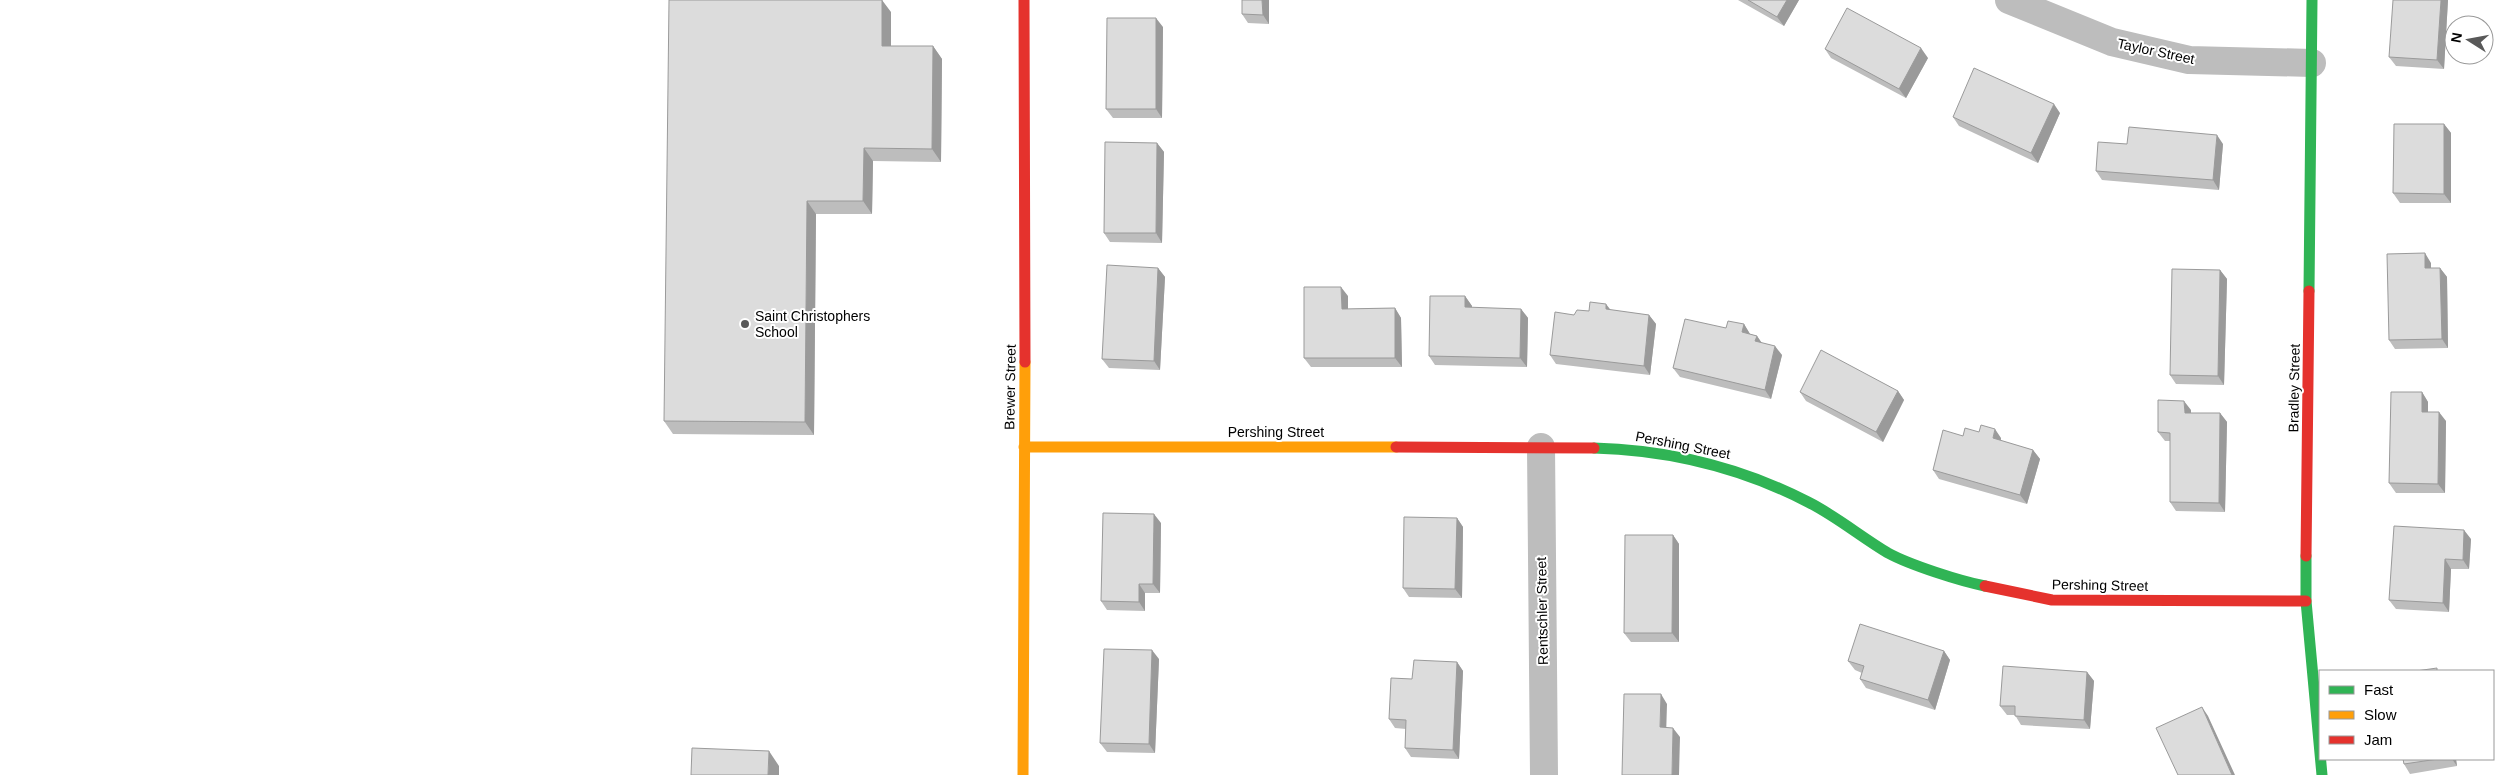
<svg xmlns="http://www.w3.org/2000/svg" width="2509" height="775" font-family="Arial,sans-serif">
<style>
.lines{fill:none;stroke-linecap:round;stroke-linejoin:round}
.street{stroke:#bdbdbd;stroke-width:28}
.fast{stroke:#30b455;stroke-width:11}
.slow{stroke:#ff9f0a;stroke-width:11}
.jam{stroke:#e5322d;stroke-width:11}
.wall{fill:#bdbdbd}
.shaded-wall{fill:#9a9a9a}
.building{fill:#dcdcdc;stroke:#9a9a9a}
.poi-dot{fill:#595959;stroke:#fff;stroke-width:2}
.labels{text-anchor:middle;stroke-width:4;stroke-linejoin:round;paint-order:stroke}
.street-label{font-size:14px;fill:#000;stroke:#fff}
.poi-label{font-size:14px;fill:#000;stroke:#fff;text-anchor:start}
</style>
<rect width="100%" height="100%" fill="#fff"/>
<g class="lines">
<!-- street -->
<path class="street" d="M2009,0L2112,42L2189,60L2312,63
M1541,447L1544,775"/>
<!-- fast -->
<path class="fast" d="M2309,291L2312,0
M1594,448C1668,450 1742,468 1808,502C1836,516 1861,537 1888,553C1910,565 1960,581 1985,586
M2306,556V601L2322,775"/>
<!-- slow -->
<path class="slow" d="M1024,447H1396
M1023,775L1025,362"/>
<!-- jam -->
<path class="jam" d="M1024,0L1025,362
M1396,447L1594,448
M2306,556L2309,291
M1985,586L2052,600L2306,601"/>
</g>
<!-- wall -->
<path class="wall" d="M1242,0H1269V24L1248,23L1242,14Z
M1738,0H1799L1784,26Z
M2448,0L2444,69L2396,66L2389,57Z
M891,12V46H933L942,59L941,162L873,161L872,214H816L814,435L673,434L664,421Z
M1163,27L1162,118H1113L1106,109Z
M1825,49L1928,58L1906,98L1831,58Z
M2060,113L2038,163L1959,126L1953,117Z
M2444,124L2451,133V203H2400L2393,193Z
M1157,143L1164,152L1162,243L1110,242L1104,233Z
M2127,144H2223L2219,190L2102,180L2096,171Z
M2431,263V268H2440L2447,277L2448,348L2395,349L2389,340Z
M1158,268L1165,277L1160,370L1109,368L1102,359Z
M2220,270L2227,279L2224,385L2176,384L2170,375Z
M1348,296V309L1395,308L1401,318L1402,367H1311L1304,358Z
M1465,296L1472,306V308L1521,309L1528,318L1527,367L1435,365L1429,356Z
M1610,310L1649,315L1656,324L1650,375L1556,364L1550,355L1574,315L1589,311Z
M1744,324L1750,334L1757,336L1762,343L1782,355L1771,399L1680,377L1673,368L1726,328Z
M1898,391L1904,400L1883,442L1806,401L1800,392Z
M2422,392L2428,402V412L2446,421L2445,493H2396L2389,483Z
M2191,410V413H2220L2227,422L2225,512L2176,511L2170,502V441H2165L2158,432Z
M1963,436L2001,438V441L2033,450L2040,459L2027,504L1939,479L1933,470Z
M1457,518L1463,527L1462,598L1409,597L1403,588Z
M1161,523L1160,593H1145V611L1107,610L1101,601Z
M1673,535L1679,544V642H1631L1624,633Z
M2471,539L2469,569H2451L2449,612L2396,609L2389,600Z
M1944,651L1950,660L1935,710L1866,688L1860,679L1862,673L1855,670L1848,661Z
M1159,659L1155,753L1107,752L1100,743Z
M1457,662L1463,671L1459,759L1411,757L1405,748L1406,729L1395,728L1389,719L1412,679Z
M2087,672L2094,681L2090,729L2021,725L2015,715H2007L2000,706Z
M2403,759H2456L2457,766L2410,774L2404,764Z"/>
<!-- shaded-wall -->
<path class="shaded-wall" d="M882,0L891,12V59L882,46Z
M1262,0H1269V24L1263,15Z
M1787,0H1799L1784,26L1777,17Z
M2441,0H2448L2444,69L2437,60Z
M1156,18L1163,27L1162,118L1156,109Z
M933,46L942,59L941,162L932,149Z
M1921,48L1928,58L1906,98L1899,89Z
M2054,104L2060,113L2038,163L2031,153Z
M2444,124L2451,133V203L2444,194Z
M2217,135L2223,144L2219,190L2213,180Z
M1157,143L1164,152L1162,243L1156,233Z
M864,148L873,161L872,214L863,201Z
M807,201L816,214L814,435L805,422Z
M2425,253L2431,263V278L2425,268Z
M1158,268L1165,277L1160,370L1154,361Z
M2440,268L2447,277L2448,348L2442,339Z
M2220,270L2227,279L2224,385L2218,376Z
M1341,287L1348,296V318L1342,309Z
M1465,296L1472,306L1471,317L1465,307Z
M1606,304L1613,313L1606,309Z
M1395,308L1401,318L1402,367L1395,358Z
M1521,309L1528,318L1527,367L1520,358Z
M1649,315L1656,324L1650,375L1644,366Z
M1744,324L1750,334L1742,332Z
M1757,336L1763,345L1755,341Z
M1775,346L1782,355L1771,399L1765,390Z
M1898,391L1904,400L1883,442L1876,432Z
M2422,392L2428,402V421L2422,412Z
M2184,401L2191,410V422L2185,413Z
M2439,412L2446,421L2445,493L2438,484Z
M2220,413L2227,422L2225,512L2219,503Z
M1995,429L2001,438L1999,448L1993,438Z
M2033,450L2040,459L2027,504L2020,495Z
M1154,514L1161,523L1160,593L1153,584Z
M1457,518L1463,527L1462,598L1455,589Z
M2464,530L2471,539L2469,569L2463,560Z
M1673,535L1679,544V642L1672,633Z
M2445,559L2451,569L2449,612L2443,603Z
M1139,584L1145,593V611L1139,602Z
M1152,650L1159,659L1155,753L1149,744Z
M1944,651L1950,660L1935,710L1928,700Z
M1457,662L1463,671L1459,759L1453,750Z
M2087,672L2094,681L2090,729L2084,720Z
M1661,694L1667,704L1666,737L1660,727Z
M2202,707L2208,716L2235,775H2232Z
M1673,728L1680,737L1679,775H1672Z
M769,751L779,766V775H768Z
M2452,759H2456L2457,766Z"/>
<!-- building -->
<path class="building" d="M669,0H882V46H933L932,149L864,148L863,201H807L805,422L664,421Z
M1242,0H1262L1263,15L1242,14Z
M1748,0H1787L1777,17Z
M2393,0H2441L2437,60L2389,57Z
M1847,8L1921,48L1899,89L1825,49Z
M1107,18H1156V109H1106Z
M1974,68L2054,104L2031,153L1953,117Z
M2394,124H2444V194L2393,193Z
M2129,127L2217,135L2213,180L2096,171L2098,142L2127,144Z
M1105,142L1157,143L1156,233H1104Z
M2425,253V268H2440L2442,339L2389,340L2387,254Z
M1107,265L1158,268L1154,361L1102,359Z
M2172,269L2220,270L2218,376L2170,375Z
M1304,287H1341L1342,309L1395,308V358H1304Z
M1430,296H1465V307L1521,309L1520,358L1429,356Z
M1590,302L1606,304V309L1649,315L1644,366L1550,355L1555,312L1574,315L1577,310L1589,311Z
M1685,319L1726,328L1728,321L1744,324L1742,332L1757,336L1755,341L1775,346L1765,390L1673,368Z
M1821,350L1898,391L1876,432L1800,392Z
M2391,392H2422V412H2439L2438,484L2389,483Z
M2158,400L2184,401L2185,413H2220L2219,503L2170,502V433L2158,432Z
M1981,425L1995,429L1993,438L2033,450L2020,495L1933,470L1943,430L1963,436L1965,428L1979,432Z
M1103,513L1154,514L1153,584H1139V602L1101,601Z
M1404,517L1457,518L1455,589L1403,588Z
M2394,526L2464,530L2463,560L2445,559L2443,603L2389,600Z
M1625,535H1673L1672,633H1624Z
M1860,624L1944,651L1928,700L1860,679L1864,666L1848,661Z
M1104,649L1152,650L1149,744L1100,743Z
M1414,660L1457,662L1453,750L1405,748L1406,720L1389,719L1391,678L1412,679Z
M2003,666L2087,672L2084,720L2015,716V706H2000Z
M2437,668V671H2416Z
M1624,694H1661L1660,727L1673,728L1672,775H1622Z
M2202,707L2232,775H2178L2156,728Z
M692,748L769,751L768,775H691Z
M2403,759H2438L2404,764Z"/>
<!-- markers -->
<circle class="poi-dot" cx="745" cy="324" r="5"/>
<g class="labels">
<!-- street labels -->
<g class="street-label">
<text transform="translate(2156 51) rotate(12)" y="5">Taylor Street</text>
<text transform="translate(1010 387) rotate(-89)" y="5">Brewer Street</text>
<text transform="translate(2294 388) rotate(-89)" y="5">Bradley Street</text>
<text x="1276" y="437">Pershing Street</text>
<text transform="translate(1683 445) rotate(11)" y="5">Pershing Street</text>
<text transform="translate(2100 585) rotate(1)" y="5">Pershing Street</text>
<text transform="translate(1542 611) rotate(-91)" y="5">Rentschler Street</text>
</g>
<!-- poi labels -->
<g class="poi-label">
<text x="755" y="321">Saint Christophers<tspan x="755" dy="16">School</tspan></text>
</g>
</g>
<!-- legend -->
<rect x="2319" y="670" width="175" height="90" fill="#ffffff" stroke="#999999"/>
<rect x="2329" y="686" width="25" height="8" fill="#30b455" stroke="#999999"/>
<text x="2364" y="695" font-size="15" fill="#000000">Fast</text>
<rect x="2329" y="711" width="25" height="8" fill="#ff9f0a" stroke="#999999"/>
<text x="2364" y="720" font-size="15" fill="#000000">Slow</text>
<rect x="2329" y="736" width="25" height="8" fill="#e5322d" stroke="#999999"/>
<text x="2364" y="745" font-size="15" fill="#000000">Jam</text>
<!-- north arrow -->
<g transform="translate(2469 40) rotate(281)"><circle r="24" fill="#ffffff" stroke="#999999"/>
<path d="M0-4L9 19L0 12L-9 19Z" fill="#595959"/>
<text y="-8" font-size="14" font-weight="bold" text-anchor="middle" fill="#000000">N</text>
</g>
</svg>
